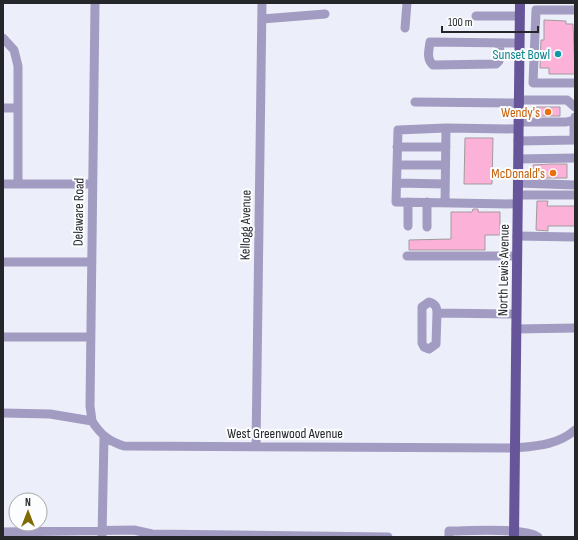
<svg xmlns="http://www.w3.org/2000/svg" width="578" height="540" font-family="'Sofia Sans Condensed',sans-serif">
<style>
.building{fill:#fcb2d8;stroke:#a3999d}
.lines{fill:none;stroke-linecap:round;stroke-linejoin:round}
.minor{stroke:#a39cc2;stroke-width:9}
.major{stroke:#665598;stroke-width:10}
.culture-dot{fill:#0f9aa8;stroke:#fcfdff;stroke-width:1.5}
.food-dot{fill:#e8710a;stroke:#fcfdff;stroke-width:1.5}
.labels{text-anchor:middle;stroke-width:4;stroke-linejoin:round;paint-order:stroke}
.culture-label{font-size:14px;fill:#0d838f;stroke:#fcfdff;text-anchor:end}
.food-label{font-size:14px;fill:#c56008;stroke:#fcfdff;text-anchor:end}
.street-label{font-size:14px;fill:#25262a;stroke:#fcfdff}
</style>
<rect width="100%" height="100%" fill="#eceff9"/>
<!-- building -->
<path class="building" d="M544,20L566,21V24H573L575,74H549V68H540L541,40H544Z
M536,107H560V116H536Z
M465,138H493L492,184H464Z
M551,164H567V178H533V165Z
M537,201H548L547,206H575V226H548V231L536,230Z
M473,209H478V212H500V235H485V250H409V240L451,239V212H472Z"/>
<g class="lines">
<!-- minor -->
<path class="minor" d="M575,10H536L533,83H575
M476,16H519
M262,19L325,14
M405,28L407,3
M3,38L14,50L18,66V184
M500,43L499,61L496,64L433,65C426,59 429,50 430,42L519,43
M518,100H567L575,107
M415,102L518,103
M3,108H18
M574,120V140
M518,122H566L574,120L575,117
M518,141L575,140
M397,147H446
M518,159L575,158
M397,165H445
M397,183L445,184
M518,183L575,185
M3,184H92
M518,195H575
M408,202V226
M445,203L446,128
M517,204L396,202L398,130L446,128L518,129
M427,227V202
M517,236L575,237
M407,256H517
M3,262H92
M437,313C437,306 435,304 429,302L422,307V343L424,347L429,349L436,344L437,313L516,314
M516,329L575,328
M3,337H91
M3,413L50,414L92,421C100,434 109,442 124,446L515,448C536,446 558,445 575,430
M92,421L90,406L95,3
M256,447L262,3
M3,532L134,530L152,534L388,537
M102,537L104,437
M449,537V531C468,531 525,527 538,537"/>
<!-- major -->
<path class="major" d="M514,537L520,3"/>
</g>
<!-- markers -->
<circle class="culture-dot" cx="558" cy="54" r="4"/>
<g class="food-dot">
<circle cx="548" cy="112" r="4"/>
<circle cx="553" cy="173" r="4"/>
</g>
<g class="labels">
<!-- culture labels -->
<g class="culture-label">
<text x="550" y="59">Sunset Bowl</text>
</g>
<!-- food labels -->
<g class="food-label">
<text x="540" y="117">Wendy's</text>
<text x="545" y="178">McDonald's</text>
</g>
<!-- street labels -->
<g class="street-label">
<text transform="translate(78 212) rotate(-89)" y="5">Delaware Road</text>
<text transform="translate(245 225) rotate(-89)" y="5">Kellogg Avenue</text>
<text transform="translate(503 270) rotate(-89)" y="5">North Lewis Avenue</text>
<text x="285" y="438">West Greenwood Avenue</text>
</g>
</g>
<!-- border -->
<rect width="578" height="540" fill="none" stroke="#25262a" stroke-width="8"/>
<!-- north arrow -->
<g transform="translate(28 512)"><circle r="19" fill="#fcfdff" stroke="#a6a7aa"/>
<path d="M0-3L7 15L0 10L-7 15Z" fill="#806a02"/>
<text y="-6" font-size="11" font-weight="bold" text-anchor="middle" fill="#25262a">N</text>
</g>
<!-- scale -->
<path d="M442 26v6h96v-6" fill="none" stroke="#25262a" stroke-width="2"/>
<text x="448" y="26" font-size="12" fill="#25262a" stroke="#fcfdff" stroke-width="3" paint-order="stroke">100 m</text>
</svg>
